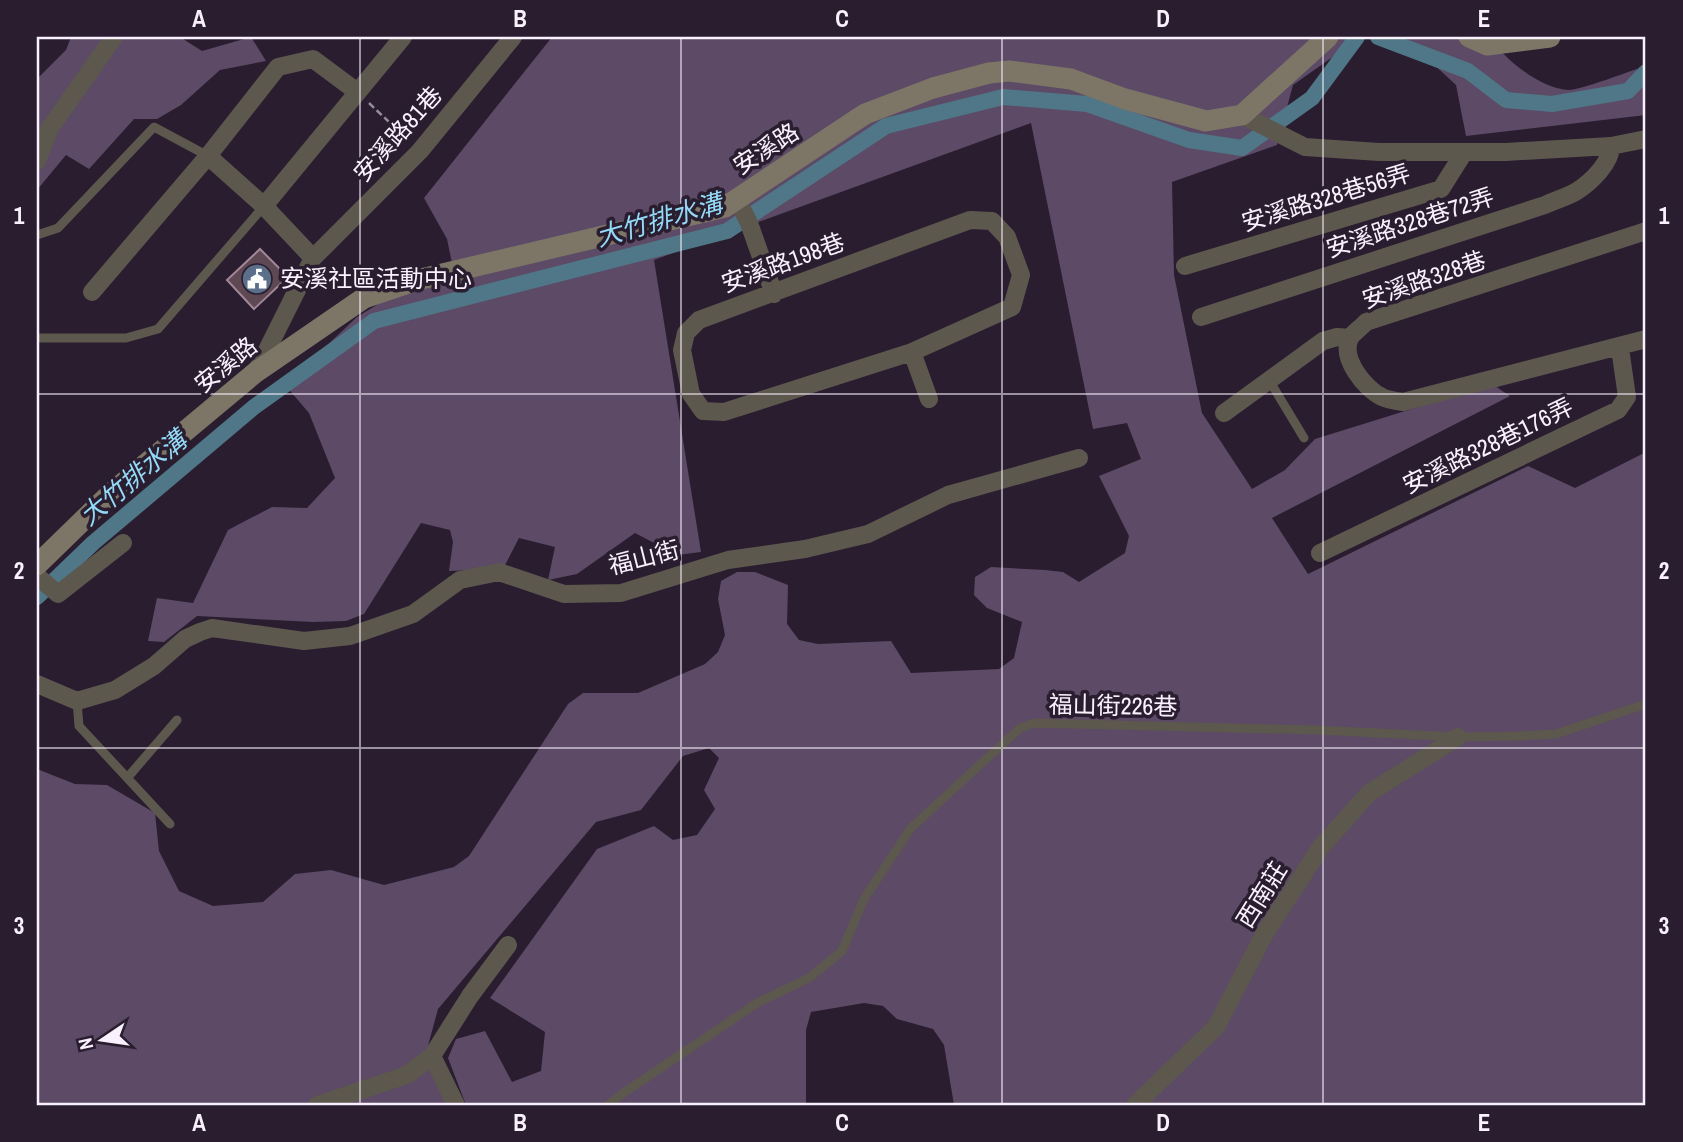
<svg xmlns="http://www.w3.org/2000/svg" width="1683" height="1142" font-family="'Archivo Narrow','Noto Sans TC',sans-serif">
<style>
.forest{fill:#5d4a66}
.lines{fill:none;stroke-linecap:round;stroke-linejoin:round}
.canal{stroke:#4f7787;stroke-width:16}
.building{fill:#5e4854;stroke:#a28896;stroke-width:2}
.path{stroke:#958b9a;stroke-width:2.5;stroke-dasharray:7 3.5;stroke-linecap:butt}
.lane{stroke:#5c584e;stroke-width:9}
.street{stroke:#5c584e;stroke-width:18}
.secondary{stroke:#7d7666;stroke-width:21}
.grid{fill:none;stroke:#f9f1fd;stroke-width:2;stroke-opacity:0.55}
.labels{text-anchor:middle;stroke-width:7;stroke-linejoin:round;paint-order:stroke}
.street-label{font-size:24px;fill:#f9f1fd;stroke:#291d2f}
.poi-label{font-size:24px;fill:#f9f1fd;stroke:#291d2f;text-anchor:start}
.water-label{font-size:26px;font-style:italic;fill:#93daf7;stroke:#291d2f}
.neatline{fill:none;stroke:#f9f1fd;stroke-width:2.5}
.grid-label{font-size:23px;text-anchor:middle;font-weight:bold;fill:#f9f1fd}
</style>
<rect width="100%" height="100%" fill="#291d2f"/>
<!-- forest -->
<path class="forest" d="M71,37H180L202,51L251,37L266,61L220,70L181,105L157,119H134L89,169L66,155L37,190V79L66,50Z
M552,37H1361L1293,85L1277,145L1172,182L1174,275L1202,413L1252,489L1285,470L1315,439L1492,384L1510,396L1272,518L1308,574L1528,466L1575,488L1646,452V1105H954L944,1045L933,1029L897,1019L883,1006L864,1003L811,1012L806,1030V1105H466L448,1058L456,1039L485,1031L512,1082L541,1071L545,1032L490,998L597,849L654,826L673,840L697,835L715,809L704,790L719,758L709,748L683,756L641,810L596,822L438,1009L425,1057L447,1105H37V769L75,784L107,785L155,813L159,851L179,891L213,906L263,902L295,874L331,870L384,885L454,867L469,856L568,704L583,693H638L705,664L718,652L725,635L718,599L721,581L737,572H755L788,585L787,624L799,640L818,644L891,641L911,673L999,669L1014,658L1022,622L987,608L974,595L975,577L991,567L1045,570L1063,572L1079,582L1125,553L1129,536L1099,476L1141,459L1127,423L1093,429L1031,123L654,260L701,552L677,555L635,533L577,574L548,580L555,547L519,538L503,569L449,571L453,542L450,530L421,523L364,614L346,621L313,622L197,616L164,642L148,641L157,598L193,603L228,530L272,507L307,508L335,478L309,413L285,385L357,317L403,289L453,268L447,239L424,198Z
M1404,37H1488C1506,59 1538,88 1568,90C1581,90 1630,71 1646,66V115L1466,136L1456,85Z"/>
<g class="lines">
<!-- canal -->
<path class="canal" d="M1378,37L1468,71L1506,100L1552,104L1628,91L1646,72
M37,597L93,543L254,407L374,321L727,231L886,126L1003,97L1087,104L1189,140L1242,148L1312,98L1357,37"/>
</g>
<!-- building -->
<path class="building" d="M260,249L288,277L254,309L227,280Z"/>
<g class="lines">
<!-- path -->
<path class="path" d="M369,103L407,139"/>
<!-- lane -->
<path class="lane" d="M37,235L58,228L154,127L208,156
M37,338H126L158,329L264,206
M1269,380L1304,438
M77,701L79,726L170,824
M128,777L177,720
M608,1105L625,1092L757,1003L809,978L842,951L864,899L911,828L1020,728L1034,723L1317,730L1458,737L1519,736L1556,734L1646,704"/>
<!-- street -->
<path class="street" d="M1242,115L1305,147L1379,152H1506L1611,146L1646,139
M208,156L278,67L313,59L356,91
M37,161L50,128L114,37
M737,199L749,223L774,294
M1646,231L1366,322C1362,327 1353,333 1350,338C1340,358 1365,389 1382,397C1388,400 1397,401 1403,402L1646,339
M313,258L264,206L403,37
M1185,266L1441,189L1463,154
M92,292L208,156L264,206
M1201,317L1545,205C1555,200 1568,197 1577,191C1591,182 1611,163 1611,146
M912,352L724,412L703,411L691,394L682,350L686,333L699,320L970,220L992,221L1007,237L1021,275L1012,307L912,352L929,399
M256,372L313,258L420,151L513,37
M1224,413L1323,341L1337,337L1350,338
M1320,553L1618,410L1627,397L1620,348
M37,576L58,594L123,543
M37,684L77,701L115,690L154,666L185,639L200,632L212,628L304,641L350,636L413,614L460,580L499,572L564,594L621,593L728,560L805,549L868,534L948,495L1079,458
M317,1105L407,1075L432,1056
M456,1105L432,1056L470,996L508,945
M1135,1105L1216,1027L1265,933L1321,847L1369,793L1458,737"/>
<!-- secondary -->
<path class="secondary" d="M1469,37L1487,45L1550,37
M37,565L111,493L256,372L364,298L417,280L725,207L865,114L933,88L989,73L1009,71L1071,79L1125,99L1206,121L1242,115L1328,37"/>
</g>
<!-- grid -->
<path class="grid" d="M360,37V1105M681,37V1105M1002,37V1105M1323,37V1105M37,394H1646M37,748H1646"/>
<!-- icons -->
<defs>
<g id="civic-disc" transform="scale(1.575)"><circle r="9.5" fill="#5c6f8a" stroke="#291d2f"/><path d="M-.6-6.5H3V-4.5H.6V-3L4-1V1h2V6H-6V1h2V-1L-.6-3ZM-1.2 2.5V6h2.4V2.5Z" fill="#fff"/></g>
</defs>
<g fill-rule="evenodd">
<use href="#civic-disc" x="257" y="279"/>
</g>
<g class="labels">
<!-- street labels -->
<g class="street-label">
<text transform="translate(398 134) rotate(-48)" y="8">安溪路81巷</text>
<text transform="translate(766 149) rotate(-33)" y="8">安溪路</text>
<text transform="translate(1326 198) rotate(-17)" y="8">安溪路328巷56弄</text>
<text transform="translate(1410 223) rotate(-18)" y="8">安溪路328巷72弄</text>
<text transform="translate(783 263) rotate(-20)" y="8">安溪路198巷</text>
<text transform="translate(1424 280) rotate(-19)" y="8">安溪路328巷</text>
<text transform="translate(226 365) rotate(-39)" y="8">安溪路</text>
<text transform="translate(1488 446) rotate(-26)" y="8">安溪路328巷176弄</text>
<text transform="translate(644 558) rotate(-14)" y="8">福山街</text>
<text transform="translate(1113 706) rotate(1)" y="8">福山街226巷</text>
<text transform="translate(1262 895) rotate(-58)" y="8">西南莊</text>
</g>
<!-- poi labels -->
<g class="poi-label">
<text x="280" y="287">安溪社區活動中心</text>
</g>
<!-- water labels -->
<g class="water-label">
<text transform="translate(659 220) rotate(-16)" y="9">大竹排水溝</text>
<text transform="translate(133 478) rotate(-40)" y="9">大竹排水溝</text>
</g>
</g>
<!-- border -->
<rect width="1683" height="1142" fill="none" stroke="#291d2f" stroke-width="77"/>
<!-- north arrow -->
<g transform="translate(102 1040) rotate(257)" stroke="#291d2f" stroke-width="5" paint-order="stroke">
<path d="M0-5L12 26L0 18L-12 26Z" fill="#f9f1fd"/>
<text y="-10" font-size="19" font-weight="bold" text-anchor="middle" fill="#f9f1fd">N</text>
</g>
<rect x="38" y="38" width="1606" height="1066" class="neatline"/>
<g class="grid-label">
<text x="199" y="27">A</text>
<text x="520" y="27">B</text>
<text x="842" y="27">C</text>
<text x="1163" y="27">D</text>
<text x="1484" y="27">E</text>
<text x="19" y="224">1</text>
<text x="1664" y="224">1</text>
<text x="19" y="579">2</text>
<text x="1664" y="579">2</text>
<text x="19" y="934">3</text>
<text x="1664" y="934">3</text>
<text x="199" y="1131">A</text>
<text x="520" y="1131">B</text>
<text x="842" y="1131">C</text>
<text x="1163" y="1131">D</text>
<text x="1484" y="1131">E</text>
</g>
</svg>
